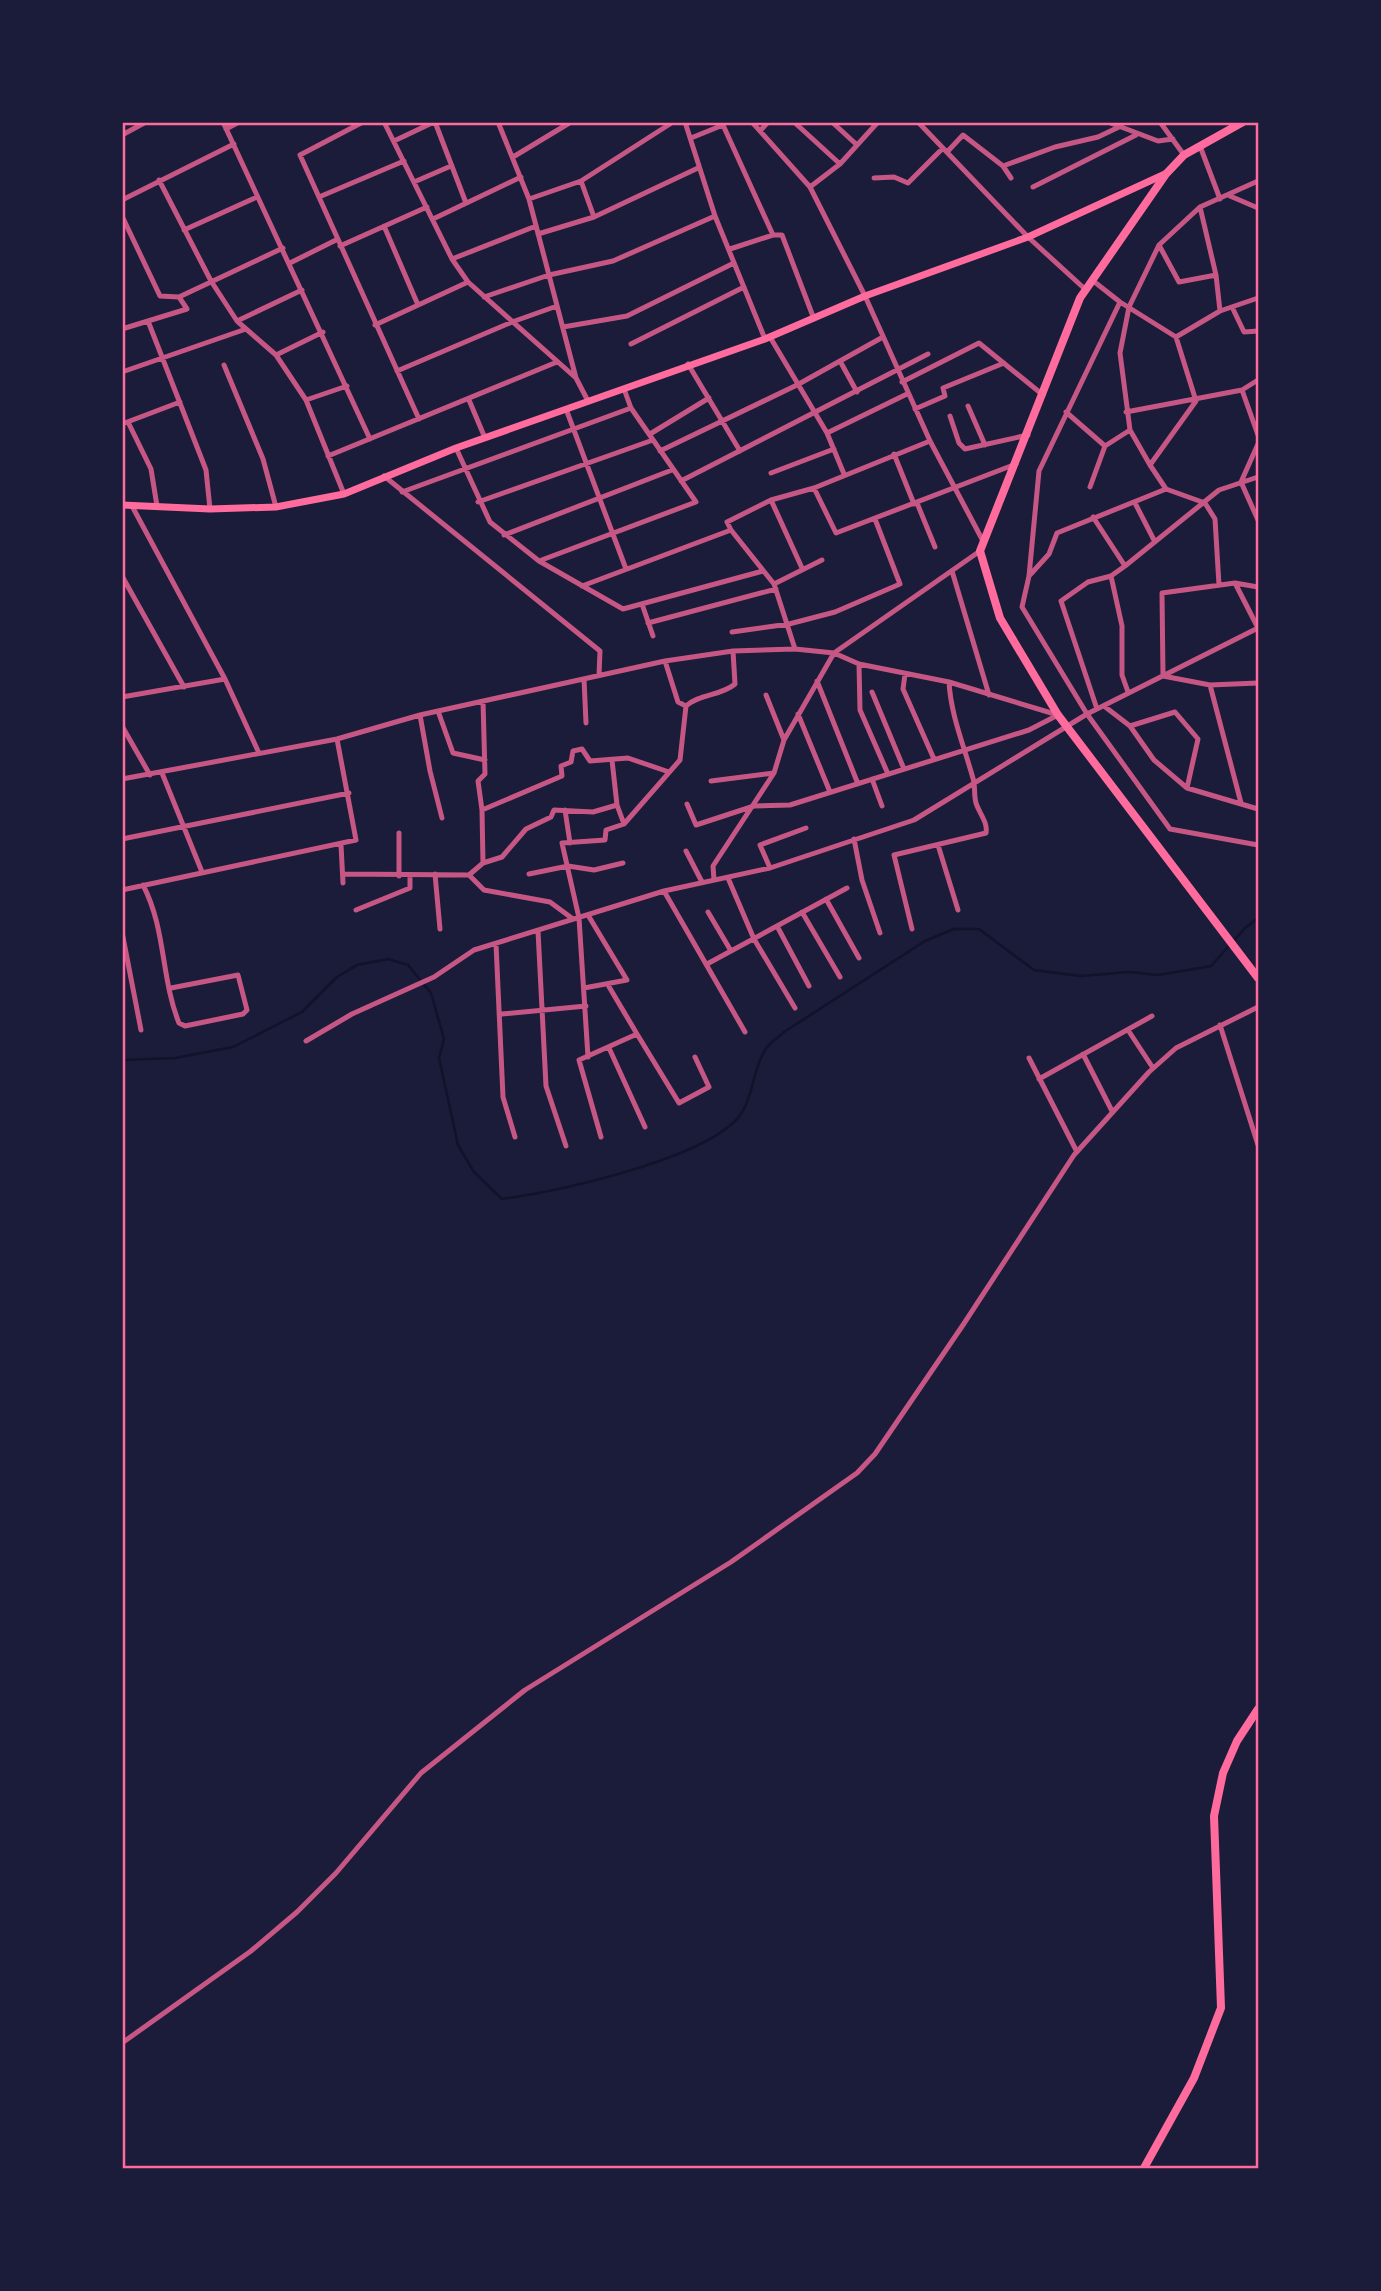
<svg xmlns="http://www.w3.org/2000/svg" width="1381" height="2291" font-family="Montserrat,sans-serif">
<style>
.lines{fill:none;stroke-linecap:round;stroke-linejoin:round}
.stream{stroke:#12122b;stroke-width:2.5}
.minor{stroke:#c65784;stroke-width:5}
.secondary{stroke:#ff6b9d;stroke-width:7}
.primary{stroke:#ff6b9d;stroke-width:8}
.neatline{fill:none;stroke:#ff6b9d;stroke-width:2.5}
</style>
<rect width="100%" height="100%" fill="#1b1b3a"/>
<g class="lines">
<!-- stream -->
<path class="stream" d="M122,1060L175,1058L233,1047L302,1012L337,977L357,965L388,959L408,965L431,993L444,1039L439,1058L458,1145L474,1172L502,1199C560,1191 690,1162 733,1123C754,1105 751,1072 765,1050C769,1043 778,1038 784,1032L925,941L954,929H979L1034,970L1081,976L1129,972L1158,975L1211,966L1245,928L1258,918"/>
<!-- minor -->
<path class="minor" d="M223,122L370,439
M363,122L300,155L419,419
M384,122L452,259L468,282L576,378
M435,122L466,203
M498,122L529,199L576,378L588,401
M685,122L715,216L765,339
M752,122L810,187L865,296L930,441L983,541
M794,122L840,164
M832,122L857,145
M918,122L1028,237L1086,290
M1108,122L1158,141L1173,139
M1160,122L1184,155
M226,129L239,122
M760,131L768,122
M122,135L146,122
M691,138L723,125L773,235
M394,141L434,122
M1200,146L1220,199
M948,151L963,135L1003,166L1011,178
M513,157L571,122
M1003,166L1055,147L1098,137L1119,127
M874,178L894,177L908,183L943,148
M159,180L211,281L237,321L276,355L306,400L344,494
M581,181L594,217
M414,182L451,166
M810,187L840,164L878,122
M1033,187L1136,135
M1230,196L1258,208
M319,197L404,161
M529,199L581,181L673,122
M122,200L234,144
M1200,207L1216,275L1220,311
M122,216L160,296L179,297L283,248
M433,219L521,177
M384,226L418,305
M184,230L257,197
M538,234L594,217L698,168
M1159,245L1179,282L1216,275
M340,246L427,207
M730,249L773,235H782L814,319
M452,259L536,226
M290,263L336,240
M1092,280L1120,302L1176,337L1220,311L1258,298
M484,297L549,275L613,261L715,216
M1120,302L1039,471L1029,576L1022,607L1087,714L1170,829L1258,845
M1233,309L1244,332L1258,331
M148,321L206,470L210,509
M237,321L302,290
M375,325L468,282
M563,327L627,316L734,263
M122,329L187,309L179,297
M770,337L827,433L844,474
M631,344L744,287
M276,355L323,332
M840,361L857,392
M688,364L740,451
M224,365L263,459L276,507
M397,371L512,322L557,306
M122,372L246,329
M902,382L979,343L1043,395
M1242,390L1258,435
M306,400L347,386
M469,400L485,438
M968,406L985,445
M566,409L626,569
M915,409L945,396L943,388L1004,363
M1066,412L1105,446L1130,430
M1126,412L1242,390L1258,380
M950,416L959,443L965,449L1028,435
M128,422L151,469L157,506
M122,424L180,402
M827,433L907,394
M650,434L709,398
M1258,444L1241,482L1258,520
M456,448L490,522L539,561L623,609L763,571
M660,451L797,385L883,337
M894,454L914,504
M328,456L557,362
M1150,465L1196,401L1176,337
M771,473L834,449
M384,476L600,651L599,675
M681,481L928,354
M1090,487L1105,446
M814,488L836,533L1016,464
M402,492L631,408
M771,500L802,568
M478,502L653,440
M917,503L935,547
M1135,503L1155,542
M132,506L225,679L258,751
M1093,517L1125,566
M731,530L774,584L795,649
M504,535L672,470
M539,561L696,502L631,408L624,389
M952,571L989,695
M122,576L184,687
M1029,576L1049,554L1057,533L1166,489
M1111,576L1122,626V675L1128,692
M1235,583L1258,628
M774,584L822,560
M1219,585L1215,519L1205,503L1166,489L1150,465L1130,430L1120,353L1129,307L1159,245L1200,207L1258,181
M582,586L731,530L727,522L771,500L814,488L930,441
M1258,587L1235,583L1162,593L1163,676L1210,685L1258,683
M642,604L653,636
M648,623L776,589
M732,632L789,624L835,612L900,584L875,519
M665,661L678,702L686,706
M859,664L860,710L888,774
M905,674L903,689L934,759
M584,679L586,723
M817,681L858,784
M1210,685L1241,803
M872,692L904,769
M766,695L784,740
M122,697L225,679
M1104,706L1130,726L1154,760L1187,788L1258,809
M1097,709L1061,601L1088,582L1111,576L1125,566L1219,490L1258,477
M438,711L453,753L485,760
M798,714L830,792
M420,715L430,771L442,818
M122,726L150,775
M1130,726L1175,712L1198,739L1187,788
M612,760L617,805L624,824
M162,773L202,872
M122,779L337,739L420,715L665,661L733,651L795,649L834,653L859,664L949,682L1058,715
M872,779L882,806
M711,781L774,773
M687,804L696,825L754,806L790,805L1029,730L1058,715
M482,810L562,776L561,766L571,762L573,751L582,749L590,761L628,758L669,772
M565,810L570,843
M399,833V876
M122,839L349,793
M854,839L862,880L880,933
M341,845L343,883
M938,845L958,910
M686,851L702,882
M483,863L502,857L526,829L551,817L554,810L593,812L617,805
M770,868L760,845L806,828
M343,874L469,875L484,890L550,902L573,919
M435,874L440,929
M529,874L568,866L594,870L623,863
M469,875L483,863L482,810L478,781L485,774L483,701
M728,878L754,939L795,1008
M714,880L713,866L774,773L784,740L834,653L980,551
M143,885C166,929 161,979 179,1023L185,1026L243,1014L247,1010L238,975L171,988
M122,890L356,840L337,739
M664,891L745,1032
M826,899L859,958
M356,910L410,888V876
M708,912L731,951
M802,912L840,977
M777,926L809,986
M912,929L894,855L986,833C988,822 979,813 976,803C974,796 975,789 974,782C965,748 951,717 949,682
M538,931L546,1086L566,1146
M122,932L141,1030
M496,944L503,1097L515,1137
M707,964L847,888
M584,988L627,980L588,915
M502,1014L586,1006
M1220,1025L1258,1145
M1128,1030L1153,1068
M637,1034L679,1103L709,1087L695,1057
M306,1041L352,1014L434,977L474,950L664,891L770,868L914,820L1087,714L1258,628
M609,1048L645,1127
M1083,1054L1112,1111
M588,1057L579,918L562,843L605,840L606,830L624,824L680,760L686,706C699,694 721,696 735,684L733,651
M1029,1058L1077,1152
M1039,1079L1152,1016
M601,1137L579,1060L637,1034L608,985
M122,2043L251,1951L297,1912L336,1873L421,1773L525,1690L731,1562L857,1473L875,1454L963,1325L1074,1155L1149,1072L1176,1048L1258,1007"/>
<!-- secondary -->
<path class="secondary" d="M122,505L210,509L276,507L344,494L456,448L765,339L865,296L1028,237L1165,174"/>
<!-- primary -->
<path class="primary" d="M1243,122L1184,155L1166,174L1080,298L980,551L1000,618L1058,715L1258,978
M1144,2168L1194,2078L1221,2008L1214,1816L1223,1773L1237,1741L1258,1709"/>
</g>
<!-- border -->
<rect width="1381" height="2291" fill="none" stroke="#1b1b3a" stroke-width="248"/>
<rect x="124" y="124" width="1133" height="2043" class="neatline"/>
</svg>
